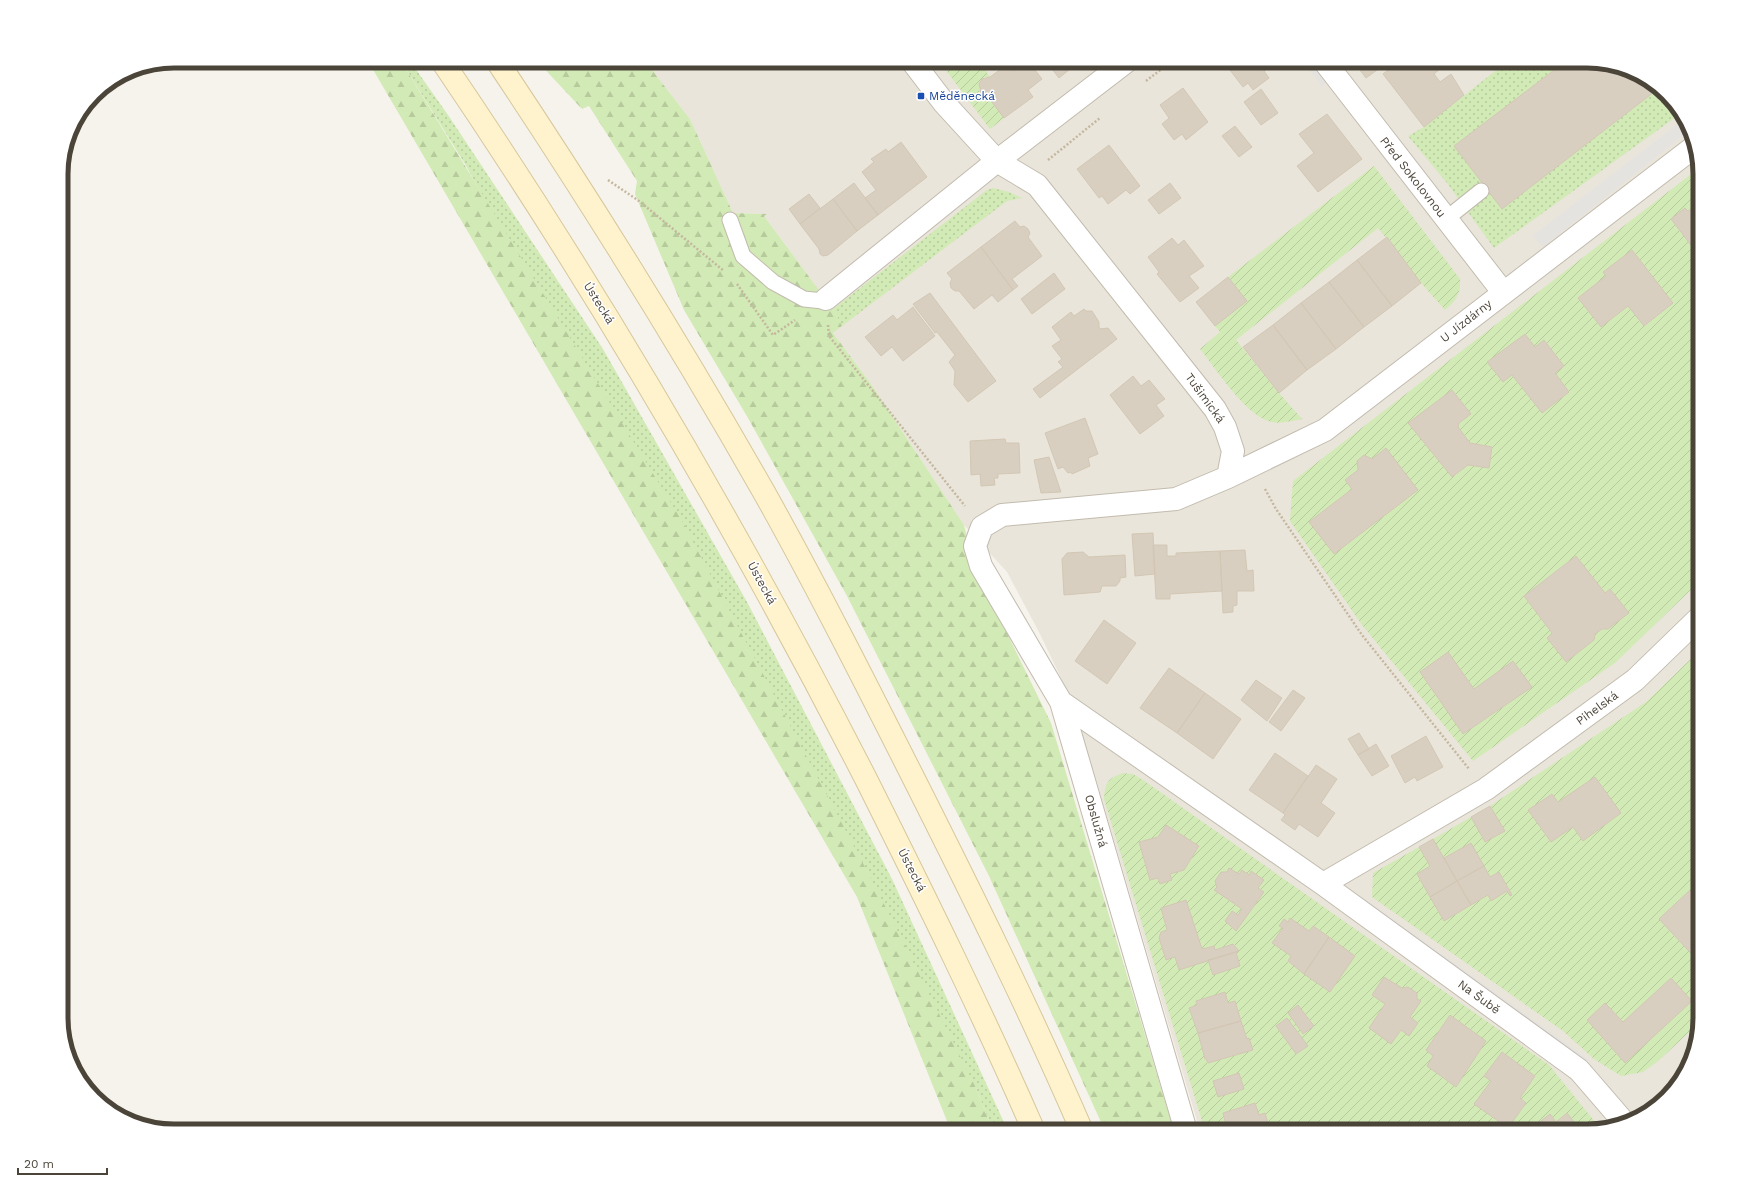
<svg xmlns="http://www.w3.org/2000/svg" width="1761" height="1192" font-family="'Work Sans',sans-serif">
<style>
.residential{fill:#eae5da}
.grass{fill:url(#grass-dots)}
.forest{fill:url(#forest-firs)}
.garden{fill:url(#garden-furrows);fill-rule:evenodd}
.parking{fill:#e5e3e0}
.building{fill:#d8cfc1;stroke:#d3c7b4}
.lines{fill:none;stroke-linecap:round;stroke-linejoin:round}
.service-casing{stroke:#c2bbae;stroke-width:17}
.minor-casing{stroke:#c2bbae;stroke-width:24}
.secondary-casing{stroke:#d6c79b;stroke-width:24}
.path{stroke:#c4b79f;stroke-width:2.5;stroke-dasharray:2 2;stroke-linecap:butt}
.service{stroke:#fff;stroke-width:15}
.minor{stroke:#fff;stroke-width:22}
.secondary{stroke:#fff3cd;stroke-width:22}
.transit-dot{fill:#1a4fb4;stroke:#fff;stroke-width:1.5}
.labels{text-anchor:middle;stroke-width:3;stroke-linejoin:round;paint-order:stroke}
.transit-label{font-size:12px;fill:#164399;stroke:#fff;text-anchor:start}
.street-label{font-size:12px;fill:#4b4439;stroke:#fff}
.rim{fill:none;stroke:#4b4439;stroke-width:5}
</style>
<defs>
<pattern id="grass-dots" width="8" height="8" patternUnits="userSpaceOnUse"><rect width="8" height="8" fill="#d2eab5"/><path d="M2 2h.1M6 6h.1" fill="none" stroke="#b6ca9c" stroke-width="1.8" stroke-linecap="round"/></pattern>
<pattern id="forest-firs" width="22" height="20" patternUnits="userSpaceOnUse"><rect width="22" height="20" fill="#d2eab5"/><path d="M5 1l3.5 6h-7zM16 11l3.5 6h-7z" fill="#b6ca9c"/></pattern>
<pattern id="garden-furrows" width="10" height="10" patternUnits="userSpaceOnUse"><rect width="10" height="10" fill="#d2eab5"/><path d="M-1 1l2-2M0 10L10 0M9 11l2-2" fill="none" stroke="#b6ca9c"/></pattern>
</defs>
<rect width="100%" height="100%" fill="#f6f3ec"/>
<!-- residential -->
<path class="residential" d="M645,61H1587L1650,80L1688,124L1700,173V1019L1681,1081L1643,1116L1588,1131H1200L1098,786L1061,678L1040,634L1007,572L964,525L871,384L833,333L842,326L833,309L764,216L766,214L733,213L690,119Z"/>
<!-- grass -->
<path class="grass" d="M401,61H410L448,115L603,349L747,602L892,879L1008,1131H993L976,1088L465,164Z
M1508,61H1566L1455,146L1502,209L1658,89L1680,114L1494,248L1447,183L1408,136L1424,127Z
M993,188L1009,192L1022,198L1007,201L842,326L833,309L987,190Z"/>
<!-- forest -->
<path class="forest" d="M368,61H401L682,521L876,888L976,1088L993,1131H951L857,897Z
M537,61H645L690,119L733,213L767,214L764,216L833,309L842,326L833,333L871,384L964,525L974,566L1051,723L1174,1131H1105L989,876L847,596L748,418L684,310L635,194L637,181L589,106L582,109Z"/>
<!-- garden -->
<path class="garden" d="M939,61H979L990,77H985L980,81L979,90L984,96L988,97L1004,118L990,129Z
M1374,166L1460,279C1461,293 1456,301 1445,310L1421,283L1378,228L1236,340L1279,393L1302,419C1292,421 1278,425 1268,421C1244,413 1216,369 1200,349L1220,332L1215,326L1247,301L1228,277Z
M1699,168L1700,202L1688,211L1685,208L1671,219L1700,257V581L1615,663L1473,761L1362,625L1290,521L1293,481ZM1632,250L1673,303L1644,326L1628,306L1601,327L1578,298L1606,276L1603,272ZM1525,334L1535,347L1545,340L1564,366L1555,373L1569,392L1542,413L1512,375L1503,382L1488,362ZM1452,390L1471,414L1459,423L1458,427L1470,443L1492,447L1489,468L1468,465L1452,477L1408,423ZM1364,455L1372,459L1334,554L1309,522L1352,489L1345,480L1358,470ZM1576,556L1605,593L1610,589L1629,613L1608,629H1602L1595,634L1594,640L1566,662L1548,638L1552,633L1524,596ZM1448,652L1474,689L1513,661L1532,687L1463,734L1420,672Z
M1700,650V901L1690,890L1659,919L1700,963V1019L1698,1024L1657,1062L1643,1072L1621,1076L1594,1059L1563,1031L1372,897L1373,873L1419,847L1430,866L1417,874L1444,921L1488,895L1491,900L1507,891L1510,896L1512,895L1499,872L1490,877L1471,843L1444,858L1433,839L1471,817L1485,842L1505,831L1490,806L1646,702ZM1595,777L1621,813L1583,840L1573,827L1551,842L1528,810L1551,794L1558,802ZM1671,979L1625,1063L1587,1020L1605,1003L1623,1022Z
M1123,773L1133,774L1143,780L1549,1065L1600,1128L1581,1131L1567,1113L1556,1122L1550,1114L1528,1131H1270L1265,1113L1259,1115L1255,1103L1223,1113L1227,1129L1224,1131H1205L1104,799C1105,783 1108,778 1123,773ZM1166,825L1199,847L1184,870L1170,874L1171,880L1160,884L1158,878L1150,880L1139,842L1158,837ZM1229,868L1239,874L1242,870L1249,875L1251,871L1258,888L1264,892L1236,931L1225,921L1232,911L1238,915L1242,909L1214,890L1217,887L1215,881L1221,872H1227ZM1186,900L1202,949L1213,946L1215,950L1234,944L1238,951L1236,952L1240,966L1213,975L1208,960L1175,957L1159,938L1161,932L1167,930L1161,908ZM1290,918L1309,931L1313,926L1355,956L1330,992L1288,962L1291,956L1273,943L1283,928L1279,926L1284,919L1288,922ZM1384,977L1402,988L1408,987L1417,993V999L1421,1001L1410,1017L1418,1023L1401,1030L1391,1043L1369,1028L1385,1004L1372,995ZM1225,993L1228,1003L1235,1001L1247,1039L1249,1038L1253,1050L1208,1063L1205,1059L1193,1015L1197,1005L1196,1001ZM1298,1005L1314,1026L1303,1034L1288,1013ZM1450,1015L1486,1041L1456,1087L1427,1066L1433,1056L1426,1050ZM1287,1018L1307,1045L1296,1054L1276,1026ZM1502,1052L1535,1076L1520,1098L1526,1103L1508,1128L1474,1104L1491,1081L1485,1076Z"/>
<!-- parking -->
<path class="parking" d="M1302,61H1313L1327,80L1322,87Z
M1684,119L1688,124L1690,130L1543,247L1532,236Z
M1361,896L1588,1059L1579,1070L1358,909Z"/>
<!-- building -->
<path class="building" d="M1028,61L1042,79L1028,90L1033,97L1004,118L988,97L981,93L979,84L982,79L990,77L1008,64L1014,71Z
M1046,61H1080L1059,78Z
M1223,61H1274L1275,63L1264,71L1269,78L1253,90L1248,83L1243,87Z
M1353,61H1364L1357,66Z
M1364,61H1387L1388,62L1366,78L1357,66Z
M1400,61H1436L1441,68L1434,74L1440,82L1451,74L1464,95L1424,127L1383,74Z
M1566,61H1587L1650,80L1658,89L1502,209L1454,146Z
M1183,88L1208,122L1186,140L1182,134L1174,140L1162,124L1169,118L1160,105Z
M1261,89L1278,113L1261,125L1244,102Z
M1327,114L1362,159L1318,192L1297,166L1314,153L1299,134Z
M1235,126L1252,147L1239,157L1222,136Z
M901,142L927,177L878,215L865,198L876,190L862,172L874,162L871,159L886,149L888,152Z
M1109,145L1140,186L1130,194L1126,190L1108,204L1102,196L1099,198L1077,169Z
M854,183L878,215L857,231L833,199Z
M1170,183L1181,198L1159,214L1148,200Z
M809,194L820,208L800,224L789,209Z
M833,199L857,231L828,255L823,256L820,254L819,249L800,224Z
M1700,202V257L1671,219L1685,208L1688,211Z
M1015,221L1020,227L1024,226L1028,229L1030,233L1028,237L1042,256L1012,279L1018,286L1013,290L981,247Z
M1387,237L1421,283L1392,306L1357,260Z
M1172,238L1178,245L1184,240L1204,266L1189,276L1199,288L1180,302L1157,274L1159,272L1148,257Z
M981,247L1013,290L998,302L992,295L974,309L959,291H955L951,288L950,283L952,279L947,273Z
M1632,250L1673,303L1644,326L1628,306L1601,327L1578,298L1606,276L1603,272Z
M1357,260L1392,306L1364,327L1329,282Z
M1054,273L1065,289L1032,314L1021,299Z
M1228,277L1247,301L1215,326L1196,302Z
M1329,282L1364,327L1336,349L1301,303Z
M930,293L996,381L968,402L954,385L955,371L949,362L955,355L937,332L935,333L913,304Z
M1301,303L1336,349L1307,370L1273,325Z
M913,307L935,336L903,361L892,347L881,356L865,337L893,315L897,320Z
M1084,309L1086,311H1092L1099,322V327L1100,329L1108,328L1117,339L1040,398L1033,389L1063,367L1058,362L1062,359L1052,346L1061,340L1052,327L1071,312L1074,316Z
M1273,325L1307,370L1279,393L1243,347Z
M1525,334L1535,347L1544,340L1564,366L1555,373L1569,392L1542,413L1512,375L1503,382L1487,362Z
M1133,376L1141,386L1149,380L1165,399L1156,405L1164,416L1140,434L1110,395Z
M1452,390L1471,414L1459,423L1458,427L1470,443L1492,447L1489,468L1468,465L1452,477L1408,423Z
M1085,418L1098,454L1088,458L1090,466L1072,474L1071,472L1068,473L1063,467L1058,469L1045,433Z
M1005,439L1006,443H1019L1020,473L998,474V478H994L995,485L981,486L980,474L971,475L970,441Z
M1386,448L1418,490L1334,554L1309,522L1352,489L1345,480L1358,470L1357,461L1364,455L1372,459Z
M1049,457L1061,492L1041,493L1034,460Z
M1153,533L1155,574L1135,576L1132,534Z
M1153,545H1167V556H1176V553L1220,551L1222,591L1170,594V599H1156Z
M1245,550L1247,571L1253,570L1254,591H1237V605L1233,606V612L1223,613L1220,551Z
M1083,552L1089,557L1125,555L1126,577L1120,578V581L1116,586H1102L1100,592L1064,595L1062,559L1067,553Z
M1576,556L1605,593L1610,589L1629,613L1608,629H1602L1595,634L1594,640L1566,662L1547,638L1552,633L1524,596Z
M1104,620L1136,643L1107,684L1075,661Z
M1448,652L1474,689L1513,661L1532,687L1463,734L1420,672Z
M1169,668L1205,693L1177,733L1140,708Z
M1256,680L1282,698L1267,721L1241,700Z
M1293,690L1305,698L1281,731L1269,722Z
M1205,693L1241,719L1213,759L1177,733Z
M1359,733L1369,749L1358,755L1348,739Z
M1426,736L1443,767L1417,781L1415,777L1405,783L1391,756Z
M1376,744L1389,766L1372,776L1358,755Z
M1275,753L1308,776L1283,813L1249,790Z
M1316,765L1337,779L1321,803L1335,813L1318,837L1299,824L1295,830L1281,820L1285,815L1283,813Z
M1595,777L1621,813L1583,841L1573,827L1551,842L1528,810L1552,794L1558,802Z
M1490,806L1505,831L1485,842L1471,817Z
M1166,825L1199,846L1184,870L1170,874L1172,880L1160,884L1158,878L1150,880L1139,842L1158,837Z
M1433,839L1457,881L1430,897L1417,874L1430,866L1419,847Z
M1471,843L1484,866L1457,881L1444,858Z
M1484,866L1490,877L1499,872L1512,895L1510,896L1507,891L1491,901L1488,895L1471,905L1457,881Z
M1229,868L1239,874L1242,870L1249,875L1251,871L1264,880L1258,888L1264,892L1236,931L1225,921L1232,911L1238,915L1242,909L1214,890L1217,887L1215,881L1221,872H1227Z
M1457,881L1471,905L1444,921L1430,897Z
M1690,890L1700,901V963L1659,919Z
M1186,900L1202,949L1214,946L1215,950L1233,944L1239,951L1179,970L1175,957L1166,960L1159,938L1161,932L1167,930L1161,908Z
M1290,918L1309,931L1313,926L1329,937L1304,974L1288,961L1291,956L1272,943L1283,928L1279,926L1284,919L1288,922Z
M1329,937L1355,956L1330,992L1304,974Z
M1236,952L1240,966L1213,975L1208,960Z
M1384,977L1402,988L1408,987L1417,993V999L1421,1001L1410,1017L1418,1023L1409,1036L1401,1030L1391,1044L1369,1028L1385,1004L1372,995Z
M1671,978L1692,1001L1625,1063L1587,1020L1605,1003L1623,1022Z
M1225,992L1228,1003L1235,1001L1241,1021L1198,1033L1189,1008L1197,1005L1196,1001Z
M1298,1005L1314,1026L1303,1034L1288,1013Z
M1450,1015L1486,1041L1456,1087L1427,1066L1433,1056L1426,1050Z
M1287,1018L1308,1046L1296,1054L1276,1026Z
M1241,1021L1247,1039L1249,1038L1253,1050L1208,1063L1206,1059H1205L1198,1033Z
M1502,1052L1535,1076L1520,1098L1526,1103L1508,1128L1474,1104L1491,1081L1484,1076Z
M1239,1073L1244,1089L1218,1097L1213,1081Z
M1255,1103L1259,1115L1265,1113L1270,1131H1224L1227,1129L1223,1113Z
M1567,1113L1581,1131H1528L1550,1114L1556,1122Z"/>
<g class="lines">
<!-- service casing -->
<g class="service-casing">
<path id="service" d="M1446,219L1481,191
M730,220L743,256L773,282L804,299L823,301"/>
</g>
<!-- minor casing -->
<g class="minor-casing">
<path id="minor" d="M912,61L944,103L997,161L1037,185L1215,409L1225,427L1233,451L1228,477L1176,499L1002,515L982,527L975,546L981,566L1061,702L1186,1131
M1324,61L1503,292
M826,299L997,161L1127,61
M1228,477L1325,430L1694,147
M1061,702L1323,884L1579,1070L1623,1121
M1323,884L1486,789L1635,680L1700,617"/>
</g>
<!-- secondary casing -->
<g class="secondary-casing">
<path id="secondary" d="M442,61C599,292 740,533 867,781C925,897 982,1012 1034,1131
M497,61C591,202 681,346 765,494C817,587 865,682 913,777C972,894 1030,1011 1082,1131"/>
</g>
<!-- path -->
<path class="path" d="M1146,81L1172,61
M1048,160L1100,118
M608,180L639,201L724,271
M737,284L773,335L795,320
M828,325L829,336L965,506
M1265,489L1276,509L1362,635L1469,769"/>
<!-- service -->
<use href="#service" class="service"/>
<!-- minor -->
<use href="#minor" class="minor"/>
<!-- secondary -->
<use href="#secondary" class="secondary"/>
</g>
<!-- markers -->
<rect class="transit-dot" x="917" y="92" width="8" height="8" rx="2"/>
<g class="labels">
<!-- transit labels -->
<g class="transit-label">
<text x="929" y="100">Měděnecká</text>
</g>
<!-- street labels -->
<g class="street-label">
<text transform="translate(1413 177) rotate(52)" y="4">Před Sokolovnou</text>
<text transform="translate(599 303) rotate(58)" y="4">Ústecká</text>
<text transform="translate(1466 321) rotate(-38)" y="4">U Jízdárny</text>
<text transform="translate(1205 398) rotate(54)" y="4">Tušimická</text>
<text transform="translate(762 583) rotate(61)" y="4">Ústecká</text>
<text transform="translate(1597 708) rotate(-36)" y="4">Pihelská</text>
<text transform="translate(1096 821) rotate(74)" y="4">Obslužná</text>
<text transform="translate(912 870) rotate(63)" y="4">Ústecká</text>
<text transform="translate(1479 997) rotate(36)" y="4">Na Šubě</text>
</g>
</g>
<!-- crop -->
<path d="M0 0H1761V1192H0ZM174 68H1587A106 106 0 0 1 1693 174V1018A106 106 0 0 1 1587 1124H174A106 106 0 0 1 68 1018V174A106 106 0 0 1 174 68Z" fill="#fff" fill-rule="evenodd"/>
<path class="rim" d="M174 68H1587A106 106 0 0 1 1693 174V1018A106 106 0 0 1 1587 1124H174A106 106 0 0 1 68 1018V174A106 106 0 0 1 174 68Z"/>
<!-- scale -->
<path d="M18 1168v6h89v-6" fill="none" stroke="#4b4439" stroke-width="2"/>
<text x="24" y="1168" font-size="12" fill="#4b4439" stroke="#ffffff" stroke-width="3" paint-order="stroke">20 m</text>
</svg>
